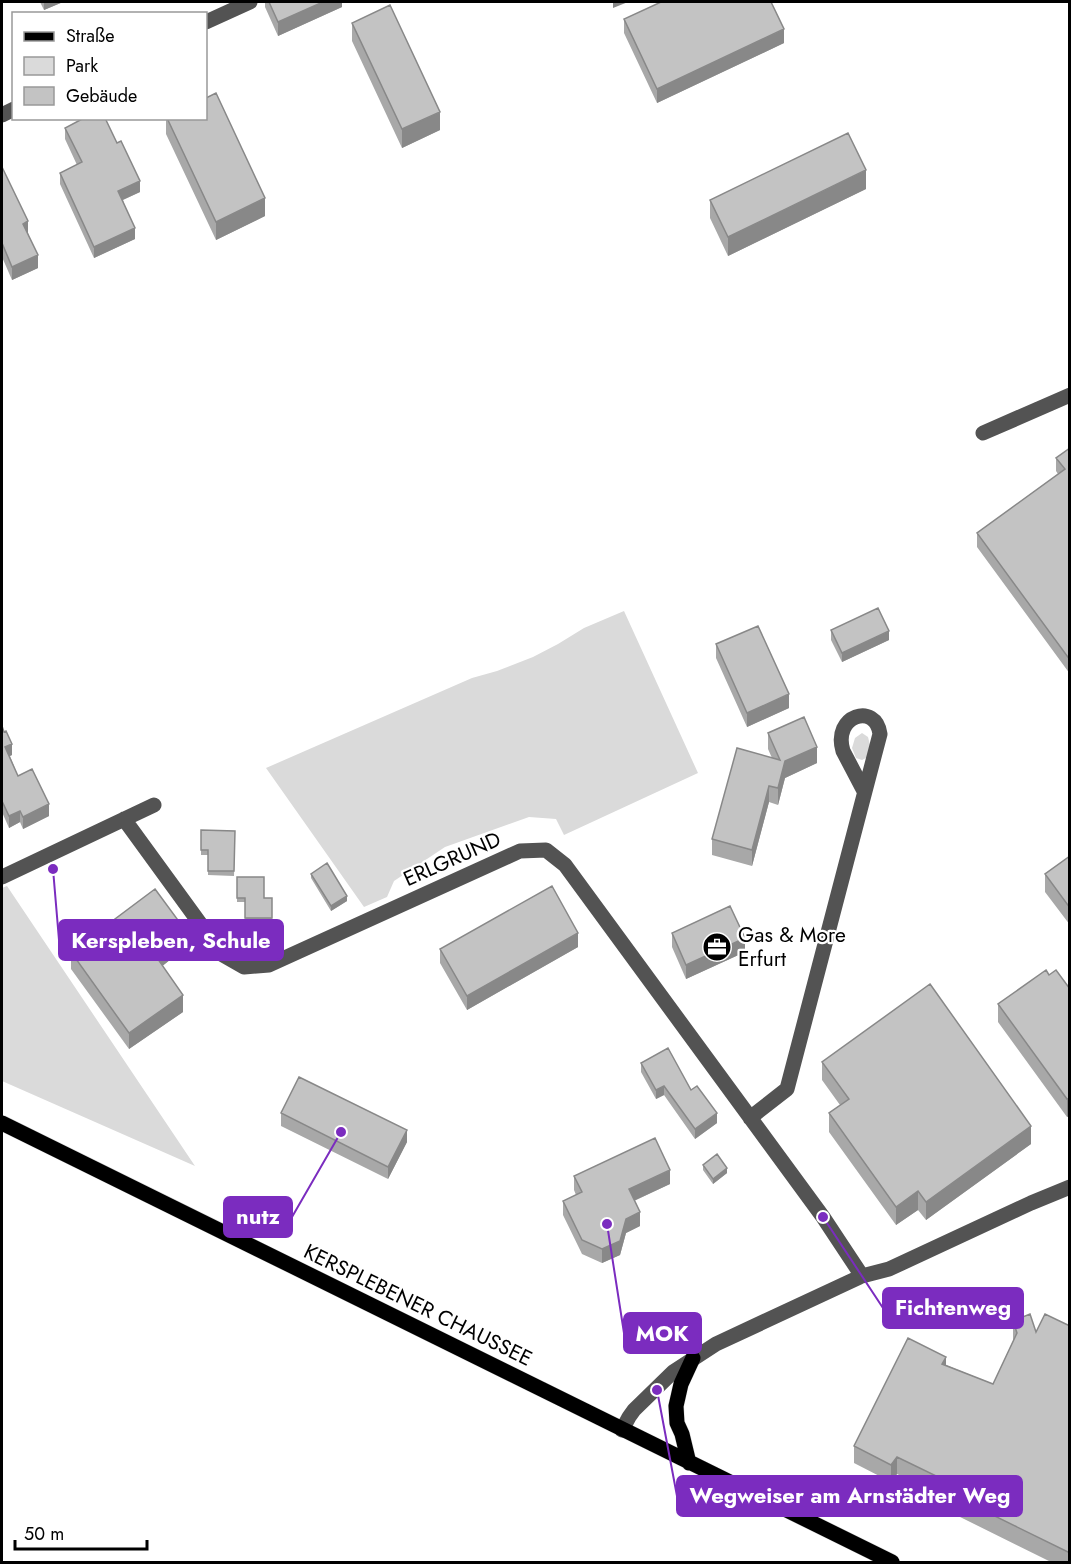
<svg xmlns="http://www.w3.org/2000/svg" width="1071" height="1564" font-family="Jost,sans-serif">
<style>
.green{fill:#dadada}
.lines{fill:none;stroke-linecap:round;stroke-linejoin:round}
.major-casing{stroke:#dbdbdb;stroke-width:16}
.minor{stroke:#535353;stroke-width:15}
.major{stroke:#000;stroke-width:15}
.wall{fill:#a8a8a8}
.shaded-wall{fill:#888}
.building{fill:#c3c3c3;stroke:#888;stroke-width:1.5}
.labels{text-anchor:middle;stroke-width:4.5;stroke-linejoin:round;paint-order:stroke}
.street-label{font-size:21px;fill:#000;stroke:#fff}
.poi-label{font-size:21px;fill:#000;stroke:#fff;text-anchor:start}
.leader{fill:none;stroke:#7b2cbf;stroke-width:2}
.callout-dot{fill:#7b2cbf;stroke:#fff;stroke-width:2}
.callout{fill:#7b2cbf;stroke:#7b2cbf;stroke-width:2}
.callout-label{font-size:22px;text-anchor:middle;font-weight:bold;fill:#fff}
</style>
<rect width="100%" height="100%" fill="#fff"/>
<!-- green -->
<path class="green" d="M624,611L698,773L564,835L556,819L529,817L445,847L394,881L387,897L364,907L266,768L472,678L497,671L533,657L558,644L584,628Z
M862,733L868,737L870,745L868,757L862,760L856,758L852,748L855,738Z
M7,886L195,1166L2,1081V888Z"/>
<g class="lines">
<!-- major casing -->
<g class="major-casing">
<path id="major" d="M2,1123L892,1562
M689,1463L682,1434L677,1423L676,1406L681,1384L693,1358"/>
</g>
<!-- minor -->
<path class="minor" d="M206,22L250,2
M2,115L14,109
M983,433L1070,395
M124,819L223,955L244,967L269,965L520,851L546,850L565,865L823,1217L862,1276
M2,877L154,805
M750,1118L787,1089L880,734C876,702 832,715 843,751L864,791
M622,1430L629,1417L634,1410L673,1372L716,1344L862,1276L889,1269L1031,1203L1070,1187"/>
<!-- major -->
<use href="#major" class="major"/>
</g>
<!-- wall -->
<path class="wall" d="M40,2H63L44,10Z
M265,2H342V7L278,36L265,7Z
M624,19L784,43L657,103L624,33Z
M352,23L440,130L402,148L352,41Z
M83,118H105L140,192L123,200L135,239L94,258L60,184V173L77,165L65,139V128L83,120Z
M166,118H206L265,216L216,240L166,134Z
M2,167L28,233L38,268L12,280L2,257Z
M866,189L728,256L710,218V200Z
M1070,448V674L977,547V533L1058,474L1056,471V458Z
M831,630L889,640L842,662L831,640Z
M716,644L789,708L747,727L716,658Z
M2,726L12,755L10,756L18,776L49,816L23,829L20,822L9,828L2,812Z
M768,733L817,763L785,778L778,805L769,802L752,866L712,855V839L772,758L768,749Z
M201,830L235,831L234,876L208,875V855H201Z
M1070,856V925L1045,892V874Z
M311,874L347,901L331,911L311,878Z
M237,877L264,898H272V923H245V902H237Z
M672,933L745,952L686,979L672,947Z
M186,947L162,966L183,1012L129,1049L71,969V952Z
M578,947L467,1010L440,963V949Z
M1049,975L1070,989L1067,1117L998,1022V1004Z
M822,1062L1031,1144L926,1220L918,1210L896,1225L829,1132V1113L840,1105L822,1080Z
M641,1063L717,1123L695,1139L664,1095L656,1099L641,1072Z
M281,1113L407,1142L388,1179L281,1126Z
M703,1165L727,1173L713,1184L703,1170Z
M574,1176L670,1184L634,1201L640,1226L626,1233L620,1255L602,1263L582,1254L563,1215V1201L576,1195L574,1190Z
M1013,1321L1036,1332L1070,1326V1563H1053L954,1514V1502L897,1474L891,1482L854,1463V1446L946,1365L993,1384L1013,1341Z"/>
<!-- shaded-wall -->
<path class="shaded-wall" d="M44,2H63L44,10Z
M323,2H342V7L278,36V22Z
M613,2H628L613,8Z
M784,29V43L657,103V89Z
M440,112V130L402,148V129Z
M866,170V189L728,256V237Z
M140,181V192L118,202V191Z
M265,198V216L216,240V222Z
M28,221V235L23,224Z
M135,228V239L94,258V247Z
M38,255V268L12,280V267Z
M889,631V640L842,662V653Z
M789,694V708L747,727V713Z
M12,744V755L5,758V747Z
M817,747V763L785,778L778,805V788L785,761Z
M769,786V802L752,866V850Z
M49,804V816L23,829V817Z
M20,811V822L9,828V816Z
M347,896V901L331,911V906Z
M186,931V947L155,972V955Z
M578,933V947L467,1010V996Z
M745,938V952L686,979V965Z
M183,995V1012L129,1049V1033Z
M664,1086V1095L656,1099V1090Z
M1070,1098V1116L1067,1117V1099Z
M717,1113V1123L695,1139V1129Z
M1031,1126V1144L926,1220V1202Z
M407,1130V1142L388,1179V1167Z
M727,1168V1173L713,1184V1179Z
M670,1170V1184L629,1203V1189Z
M918,1191V1210L896,1225V1207Z
M640,1212V1226L626,1233L620,1255L602,1263V1249L626,1219Z
M946,1357V1375L942,1364Z
M897,1457V1474L891,1482V1465Z"/>
<!-- building -->
<path class="building" d="M269,2H323L278,22Z
M661,2H771L784,29L657,89L624,19Z
M390,5L440,112L402,129L352,23Z
M216,93L265,198L216,222L167,118H206V98Z
M84,118H105L117,143L121,141L140,181L118,191L135,228L94,247L60,173L82,162L65,128Z
M848,133L866,170L728,237L710,200Z
M2,167L28,221L23,224L38,255L12,267L2,243Z
M1070,448V660L977,533L1065,469L1056,458Z
M878,608L889,631L842,653L831,630Z
M758,626L789,694L747,713L716,644Z
M804,717L817,747L785,761L778,788L769,786L752,850L712,839L737,748L780,760L768,733Z
M2,726L4,732L6,731L12,744L5,747L18,776L32,769L49,804L23,817L20,811L9,816L2,801Z
M201,830L235,831L234,871H208V850H201Z
M1070,856V908L1045,874Z
M327,863L347,896L331,906L311,874Z
M237,877H264V898H272V918H245V898H237Z
M552,886L578,933L467,996L440,949Z
M155,889L186,931L155,955L183,995L129,1033L71,952Z
M730,906L745,938L686,965L672,933Z
M1046,970L1049,975L1056,970L1070,989V1098L1067,1099L998,1004Z
M930,984L1031,1126L926,1202L918,1191L896,1207L829,1113L849,1099L822,1062Z
M668,1048L691,1090L697,1086L717,1113L695,1129L664,1086L656,1090L641,1063Z
M299,1077L407,1130L388,1167L281,1113Z
M655,1138L670,1170L629,1189L640,1212L626,1219L620,1241L602,1249L582,1240L563,1201L582,1192L574,1176Z
M717,1154L727,1168L713,1179L703,1165Z
M1030,1314L1036,1332L1045,1314L1070,1326V1553L954,1496L959,1487L897,1457L891,1465L854,1446L908,1338L946,1357L942,1364L993,1384L1017,1333L1013,1321Z"/>
<!-- icons -->
<defs>
<g id="office-disc" transform="scale(1.5)"><circle r="9.5" fill="#000" stroke="#fff"/><path d="M-6-3h4V-5.5h4V-3h4V5H-6ZM-1-4.5V-3h2v-1.5ZM-6 0V1H6V0Z" fill="#fff"/></g>
</defs>
<g fill-rule="evenodd">
<use href="#office-disc" x="717" y="947"/>
</g>
<g class="labels">
<!-- street labels -->
<g class="street-label">
<text transform="translate(452 859) rotate(-24)" y="7">ERLGRUND</text>
<text transform="translate(418 1305) rotate(26)" y="7">KERSPLEBENER CHAUSSEE</text>
</g>
<!-- poi labels -->
<g class="poi-label">
<text x="738" y="942">Gas &amp; More<tspan x="738" dy="24">Erfurt</tspan></text>
</g>
</g>
<!-- callouts -->
<path class="leader" d="M53 869L59 940M341 1132L292 1217M823 1217L883 1308M607 1224L624 1333M657 1390L677 1496"/>
<g class="callout-dot">
<circle cx="53" cy="869" r="6"/>
<circle cx="341" cy="1132" r="6"/>
<circle cx="823" cy="1217" r="6"/>
<circle cx="607" cy="1224" r="6"/>
<circle cx="657" cy="1390" r="6"/>
</g>
<g class="callout">
<rect x="59" y="920" width="224" height="40" rx="6"/>
<rect x="224" y="1197" width="68" height="40" rx="6"/>
<rect x="883" y="1288" width="140" height="40" rx="6"/>
<rect x="624" y="1313" width="77" height="40" rx="6"/>
<rect x="677" y="1476" width="345" height="40" rx="6"/>
</g>
<g class="callout-label">
<text x="171" y="948">Kerspleben, Schule</text>
<text x="258" y="1224">nutz</text>
<text x="953" y="1315">Fichtenweg</text>
<text x="662" y="1341">MOK</text>
<text x="850" y="1503">Wegweiser am Arnstädter Weg</text>
</g>
<!-- border -->
<rect width="1071" height="1564" fill="none" stroke="#000000" stroke-width="6"/>
<!-- legend -->
<rect x="12" y="12" width="195" height="108" fill="#ffffff" stroke="#999999" stroke-width="1.5"/>
<rect x="24" y="32" width="30" height="9" fill="#000000" stroke="#999999" stroke-width="1.5"/>
<text x="66" y="42" font-size="18" fill="#000000">Straße</text>
<rect x="24" y="57" width="30" height="18" fill="#dadada" stroke="#999999" stroke-width="1.5"/>
<text x="66" y="72" font-size="18" fill="#000000">Park</text>
<rect x="24" y="87" width="30" height="18" fill="#c3c3c3" stroke="#999999" stroke-width="1.5"/>
<text x="66" y="102" font-size="18" fill="#000000">Gebäude</text>
<!-- scale -->
<path d="M15 1540v9h132v-9" fill="none" stroke="#000000" stroke-width="3"/>
<text x="24" y="1540" font-size="18" fill="#000000" stroke="#ffffff" stroke-width="4.5" paint-order="stroke">50 m</text>
</svg>
